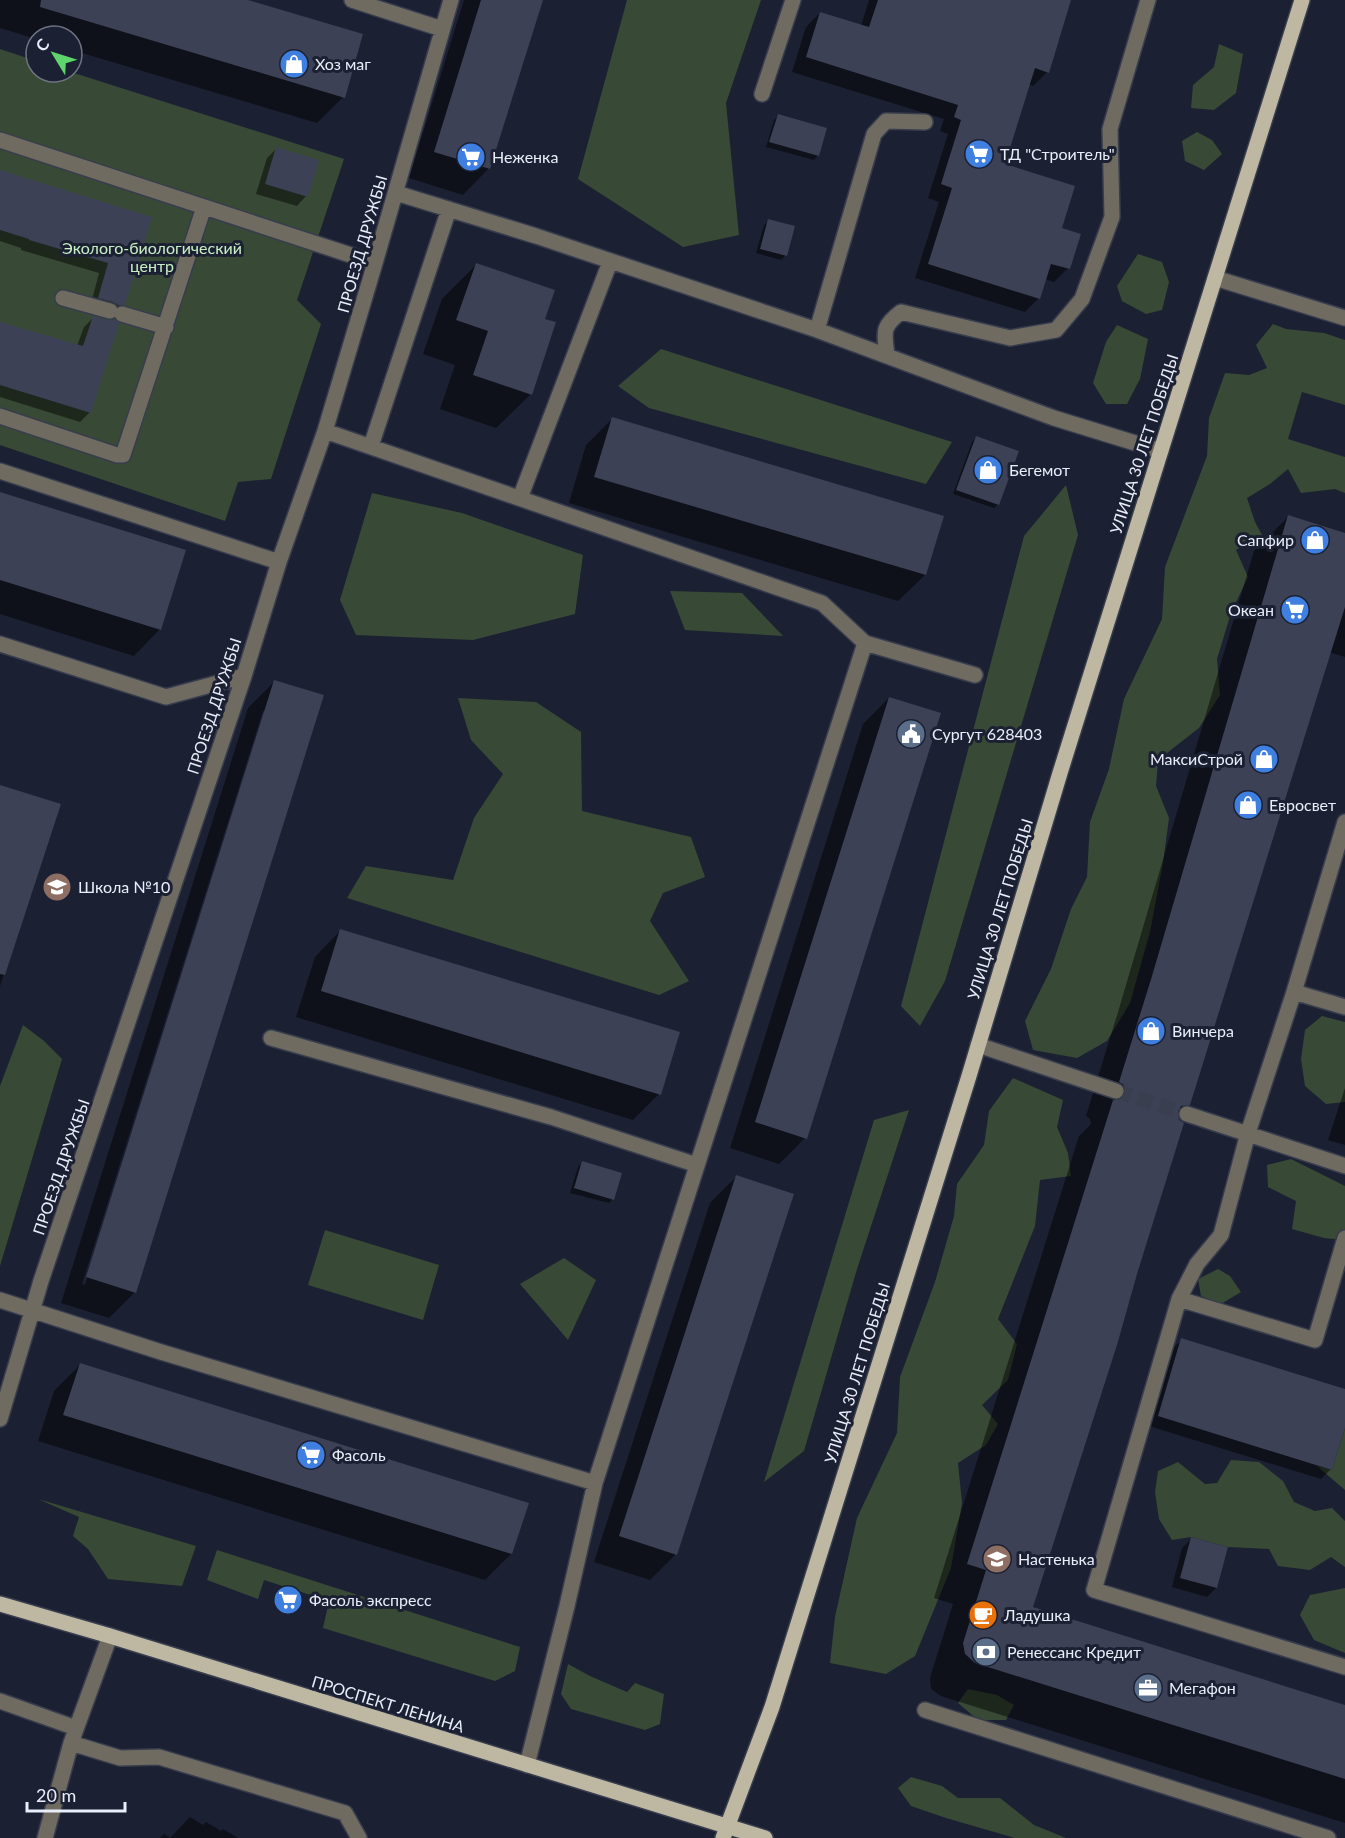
<svg xmlns="http://www.w3.org/2000/svg" width="1345" height="1838" font-family="Lato,sans-serif">
<style>
.green{fill:#384a35}
.shadow{fill:#0007;fill-rule:evenodd}
.building{fill:#3c4156}
.lines{fill:none;stroke-linecap:round;stroke-linejoin:round}
.minor-tunnel{stroke:#3a3f50;stroke-width:15;stroke-dasharray:15 8;stroke-linecap:butt}
.minor-casing{stroke:#383d4e;stroke-width:18}
.major-casing{stroke:#383d4e;stroke-width:18}
.minor{stroke:#6f6b61;stroke-width:15}
.major{stroke:#beb7a2;stroke-width:15}
.labels{text-anchor:middle;stroke-width:6;stroke-linejoin:round;paint-order:stroke}
.poi-label{font-size:16px;fill:#eaedfa;stroke:#1b2032;text-anchor:start}
.street-label{font-size:16px;fill:#eaedfa;stroke:#1b2032}
.park-label{font-size:16px;fill:#c9f0c3;stroke:#1b2032}
</style>
<rect width="100%" height="100%" fill="#1b2032"/>
<!-- green -->
<path class="green" d="M627,0H761L726,103L739,235L683,247L578,179Z
M1219,44L1243,54L1236,93L1214,110L1191,108L1193,85L1214,67Z
M0,49L36,61V72H71L344,159L297,300L321,324L271,479L238,482L225,521L0,445Z
M1197,132L1212,140L1222,154L1204,170L1185,161L1182,141Z
M1138,254L1162,262L1169,282L1162,310L1146,314L1122,301L1117,286Z
M1273,324L1286,329L1324,333L1345,340V405L1302,392L1288,439L1345,457V493L1335,489L1301,493L1288,469L1270,484L1247,498L1255,522L1262,535L1236,550L1248,577L1231,613L1217,659L1220,695L1199,728L1158,760L1156,786L1169,818L1163,863L1150,932L1130,1003L1107,1041L1077,1058L1033,1050L1025,1021L1051,969L1071,909L1087,877L1090,822L1109,769L1124,699L1162,619L1165,567L1207,456L1209,418L1225,373L1249,375L1267,368L1256,345Z
M1117,325L1148,339L1140,379L1127,404H1106L1093,383L1106,342Z
M661,349L952,442L926,484L649,408L618,386Z
M1066,485L1078,535L945,981L920,1026L901,1006L1024,536Z
M372,493L462,513L583,555L575,614L473,640L356,635L340,600Z
M670,591L742,593L783,636L685,630Z
M458,698L536,702L581,732L582,811L691,837L705,877L663,893L650,921L689,981L659,995L347,898L366,866L453,880L474,818L503,774L471,740Z
M1322,1016L1345,1022V1102L1326,1104L1305,1086L1301,1059L1305,1030Z
M23,1025L44,1041L62,1059L0,1266V1086Z
M1013,1078L1063,1100L1057,1127L1068,1153L1071,1176L1040,1180L1035,1226L998,1319L1017,1344L1008,1380L982,1405L998,1424L986,1445L958,1463L962,1503L951,1568L915,1656L886,1674L830,1663L835,1617L857,1518L897,1433L900,1377L935,1282L954,1216L957,1184L984,1145L989,1111Z
M909,1110L857,1269L804,1451L764,1482L874,1120Z
M1291,1159L1345,1186V1240L1324,1238L1292,1229L1296,1201L1268,1187L1267,1165Z
M325,1230L439,1265L423,1320L308,1285Z
M564,1258L596,1280L568,1340L520,1284Z
M1218,1269L1230,1276L1241,1292L1221,1304L1201,1296L1198,1279Z
M1345,1428V1490L1317,1466L1332,1470Z
M1231,1460L1259,1462L1283,1481L1294,1502L1315,1511L1332,1508L1345,1521V1567L1331,1557L1310,1570L1278,1566L1269,1549L1228,1547L1191,1537L1172,1540L1159,1519L1155,1492L1158,1471L1178,1462L1205,1484L1217,1483Z
M38,1499L196,1546L182,1586L108,1579L88,1549L73,1536L79,1517Z
M217,1550L520,1647L515,1671L495,1681L323,1628L329,1601L264,1580L258,1599L207,1580Z
M1345,1588V1653L1314,1640L1300,1615L1310,1595Z
M568,1664L590,1676L627,1692L635,1683L664,1694L660,1724L645,1730L571,1709L561,1694Z
M968,1689L997,1695L1014,1705L1006,1720H978L958,1703Z
M911,1777L942,1786L958,1798H1000L1034,1825L1066,1838H1015L946,1818L911,1806L898,1788Z"/>
<!-- shadow -->
<path class="shadow" d="M0,0H243L343,97L317,123L72,50V36H36V39L0,28Z
M464,0H541L489,168L463,195L409,178Z
M869,0H1070L1047,72L1033,86L1028,84L1003,165L1060,229L1068,268L1054,282L1045,279L1039,298L1025,312L915,278L939,202L928,198L948,134L940,131L944,119L792,72L806,27L820,13L861,26Z
M778,116L818,155L814,160L766,147L774,120Z
M276,149L306,196L297,206L256,194L267,158Z
M0,171L150,218L124,304L114,313L90,307L99,273L21,250V248L0,241Z
M769,221L793,227L785,256L781,260L756,253L764,225Z
M476,265L544,320L531,394L496,428L440,409L455,365L423,354L442,299Z
M93,318L90,412L80,422L0,397V324L77,346L84,327Z
M612,419L925,575L898,601L569,503L586,445Z
M976,437L998,504L994,508L953,494L972,442Z
M0,494L160,629L134,656L0,614Z
M1288,517L1345,534V657L1329,652L1189,1104L1177,1116L1031,1608L1345,1707V1823L941,1696L931,1689L930,1678L953,1604L934,1598L1079,1136L1091,1124L1090,1119L1086,1116L1118,1012L1254,551Z
M274,682L135,1292L109,1318L61,1303L248,708ZM263,711H266L85,1285L82,1284Z
M889,698L805,1138L779,1164L730,1148L863,724Z
M0,786L59,805L0,986Z
M341,930L659,1094L633,1120L296,1017L315,957Z
M1345,1088V1145L1328,1140Z
M582,1163L613,1199L609,1203L570,1193L578,1167Z
M736,1177L676,1554L650,1580L594,1562L710,1203Z
M1182,1340L1345,1390V1423L1331,1469L1321,1479L1149,1426L1172,1349Z
M80,1365L511,1554L485,1580L38,1441L54,1391Z
M1191,1539L1216,1588L1207,1597L1172,1587L1182,1548Z
M190,1817L203,1825L206,1822L221,1831L223,1829L238,1838H160L164,1834L170,1838Z"/>
<!-- building -->
<path class="building" d="M41,0H248L363,34L345,98L40,7Z
M481,0H543L490,169L434,152Z
M878,0H1071L1049,73L1035,68L1005,164L1075,186L1062,228L1081,234L1070,269L1051,264L1040,299L928,264L952,188L941,184L961,120L954,117L958,105L806,57L820,12L869,27Z
M778,114L827,128L819,156L769,142Z
M276,147L319,160L308,197L265,184Z
M0,170L152,217L125,305H118L113,302L98,298L108,263L29,240V239L0,230Z
M768,219L795,226L787,256L760,249Z
M476,263L555,290L545,319L556,322L532,395L473,375L488,331L456,320Z
M93,316L107,320H114L119,323L91,413L0,385V322L83,346Z
M612,417L944,516L926,575L594,477Z
M976,436L1019,451L999,505L956,490Z
M0,492L186,550L161,630L0,580Z
M1288,515L1345,533V607L1190,1105L1181,1106L1178,1112L1179,1120L1184,1123L1137,1274L1117,1345L1033,1607L1345,1705V1779L975,1663L965,1654L963,1643L986,1570L967,1564L1113,1100L1122,1099L1125,1094L1124,1085L1119,1082L1152,976Z
M274,680L324,695L136,1293L86,1277Z
M889,697L941,713L807,1139L755,1122Z
M0,785L61,804L5,975L0,974Z
M340,929L680,1032L661,1095L321,991Z
M582,1161L622,1173L614,1200L574,1188Z
M736,1175L794,1194L677,1555L619,1536Z
M1181,1338L1345,1389V1428L1332,1470L1158,1416Z
M80,1363L529,1503L512,1554L63,1415Z
M1191,1537L1228,1547L1217,1588L1180,1578Z"/>
<g class="lines">
<!-- minor-tunnel -->
<path class="minor-tunnel" d="M1116,1091L1187,1114"/>
<!-- minor casing -->
<g class="minor-casing">
<path id="minor" d="M352,0L442,29
M762,94L793,0
M0,140L375,263
M396,193L536,236L817,330L1054,418L1161,451
M1215,278L1345,318
M63,298L110,311
M122,314L166,327
M817,330L874,134L886,121L925,122
M887,356C885,333 880,328 901,312L1010,338L1056,330L1082,299L1112,217L1110,129L1148,0
M0,416L117,455H123L204,207
M325,431L822,603L865,643L595,1483L567,1606L527,1765
M371,446L449,209
M0,471L279,562
M520,498L610,262
M865,643L975,675
M0,644L166,697L244,676
M1345,822L1294,992L1248,1133L1221,1235L1197,1264L1179,1299L1094,1590L1345,1667
M1294,992L1345,1007
M271,1038L551,1117L697,1165
M978,1045L1116,1091
M1187,1114L1345,1166
M1179,1299L1315,1340L1345,1238
M0,1300L161,1352L595,1483
M0,1419L41,1281L244,676L279,562L325,431L375,263L451,0
M0,1701L76,1728
M925,1710L1328,1838
M71,1743L120,1758L159,1757L345,1813L359,1838
M45,1838L71,1743L110,1636"/>
</g>
<!-- major casing -->
<g class="major-casing">
<path id="major" d="M0,1604L110,1636L765,1838
M723,1838L772,1707L969,1076L1060,773L1302,0"/>
</g>
<!-- minor -->
<use href="#minor" class="minor"/>
<!-- major -->
<use href="#major" class="major"/>
</g>
<!-- icons -->
<defs>
<g id="shop-disc" transform="scale(1.5)"><circle r="9.5" fill="#3f7fe0" stroke="#1b2032"/><path d="M-5-2.5h2.3a2.7 3.5 0 0 1 5.4 0H5L5.5 6h-11ZM-1.5-2.5h3a1.5 2.3 0 0 0-3 0Z" fill="#fff"/></g>
<g id="supermarket-disc" transform="scale(1.5)"><circle r="9.5" fill="#3f7fe0" stroke="#1b2032"/><path d="M-6-5.5h2.5l.6 2H6L4.5 2H-2.5L-4.4-4H-6ZM-1.5 3.2a1.3 1.3 0 1 0 .1 0ZM3 3.2a1.3 1.3 0 1 0 .1 0Z" fill="#fff"/></g>
<g id="civic-disc" transform="scale(1.5)"><circle r="9.5" fill="#5c6f8a" stroke="#1b2032"/><path d="M-.6-6.5H3V-4.5H.6V-3L4-1V1h2V6H-6V1h2V-1L-.6-3ZM-1.2 2.5V6h2.4V2.5Z" fill="#fff"/></g>
<g id="school-disc" transform="scale(1.5)"><circle r="9.5" fill="#8d6e63" stroke="#1b2032"/><path d="M0-5L7-2L0 1L-7-2ZM-4 1L0 2.5L4 1V4Q0 6-4 4Z" fill="#fff"/></g>
<g id="cafe-disc" transform="scale(1.5)"><circle r="9.5" fill="#e8710a" stroke="#1b2032"/><path d="M-5.5-4.5H6V0H3Q3 3.5 0 3.5H-2.5Q-5.5 3.5-5.5 0ZM3-3.2v2h1.7v-2ZM-6 4.5H4V6H-6Z" fill="#fff"/></g>
<g id="bank-disc" transform="scale(1.5)"><circle r="9.5" fill="#5c6f8a" stroke="#1b2032"/><path d="M-6-4H6V4H-6ZM0-2.3a2.3 2.3 0 1 0 0 4.6a2.3 2.3 0 1 0 0-4.6Z" fill="#fff"/></g>
<g id="office-disc" transform="scale(1.5)"><circle r="9.5" fill="#5c6f8a" stroke="#1b2032"/><path d="M-6-3h4V-5.5h4V-3h4V5H-6ZM-1-4.5V-3h2v-1.5ZM-6 0V1H6V0Z" fill="#fff"/></g>
</defs>
<g fill-rule="evenodd">
<use href="#shop-disc" x="294" y="64"/>
<use href="#supermarket-disc" x="979" y="154"/>
<use href="#supermarket-disc" x="471" y="157"/>
<use href="#shop-disc" x="988" y="470"/>
<use href="#shop-disc" x="1315" y="540"/>
<use href="#supermarket-disc" x="1295" y="610"/>
<use href="#civic-disc" x="911" y="734"/>
<use href="#shop-disc" x="1264" y="759"/>
<use href="#shop-disc" x="1248" y="805"/>
<use href="#school-disc" x="57" y="887"/>
<use href="#shop-disc" x="1151" y="1031"/>
<use href="#supermarket-disc" x="311" y="1455"/>
<use href="#school-disc" x="997" y="1559"/>
<use href="#supermarket-disc" x="288" y="1600"/>
<use href="#cafe-disc" x="983" y="1615"/>
<use href="#bank-disc" x="986" y="1652"/>
<use href="#office-disc" x="1148" y="1688"/>
</g>
<g class="labels">
<!-- poi labels -->
<g class="poi-label">
<text x="315" y="70">Хоз маг</text>
<text x="1000" y="160">ТД "Строитель"</text>
<text x="492" y="163">Неженка</text>
<text x="1009" y="476">Бегемот</text>
<text x="1294" y="546" text-anchor="end">Сапфир</text>
<text x="1274" y="616" text-anchor="end">Океан</text>
<text x="932" y="740">Сургут 628403</text>
<text x="1243" y="765" text-anchor="end">МаксиСтрой</text>
<text x="1269" y="811">Евросвет</text>
<text x="78" y="893">Школа №10</text>
<text x="1172" y="1037">Винчера</text>
<text x="332" y="1461">Фасоль</text>
<text x="1018" y="1565">Настенька</text>
<text x="309" y="1606">Фасоль экспресс</text>
<text x="1004" y="1621">Ладушка</text>
<text x="1007" y="1658">Ренессанс Кредит</text>
<text x="1169" y="1694">Мегафон</text>
</g>
<!-- street labels -->
<g class="street-label">
<text transform="translate(362 244) rotate(-74)" y="6">ПРОЕЗД ДРУЖБЫ</text>
<text transform="translate(1144 444) rotate(-72)" y="6">УЛИЦА 30 ЛЕТ ПОБЕДЫ</text>
<text transform="translate(214 706) rotate(-72)" y="6">ПРОЕЗД ДРУЖБЫ</text>
<text transform="translate(1000 909) rotate(-73)" y="6">УЛИЦА 30 ЛЕТ ПОБЕДЫ</text>
<text transform="translate(61 1167) rotate(-71)" y="6">ПРОЕЗД ДРУЖБЫ</text>
<text transform="translate(857 1373) rotate(-73)" y="6">УЛИЦА 30 ЛЕТ ПОБЕДЫ</text>
<text transform="translate(388 1704) rotate(17)" y="6">ПРОСПЕКТ ЛЕНИНА</text>
</g>
<!-- park labels -->
<g class="park-label">
<text x="152" y="254">Эколого-биологический<tspan x="152" dy="18">центр</tspan></text>
</g>
</g>
<!-- north arrow -->
<g transform="translate(54 54) rotate(308)"><circle r="28" fill="#1b2032" stroke="#6e7282" stroke-width="1.5"/>
<path d="M0-4.5L10 22L0 15L-10 22Z" fill="#5ed56c"/>
<text y="-9" font-size="16" font-weight="bold" text-anchor="middle" fill="#eaedfa">С</text>
</g>
<!-- scale -->
<path d="M27 1802v9h98v-9" fill="none" stroke="#eaedfa" stroke-width="3"/>
<text x="36" y="1802" font-size="18" fill="#eaedfa" stroke="#1b2032" stroke-width="4.5" paint-order="stroke">20 m</text>
</svg>
